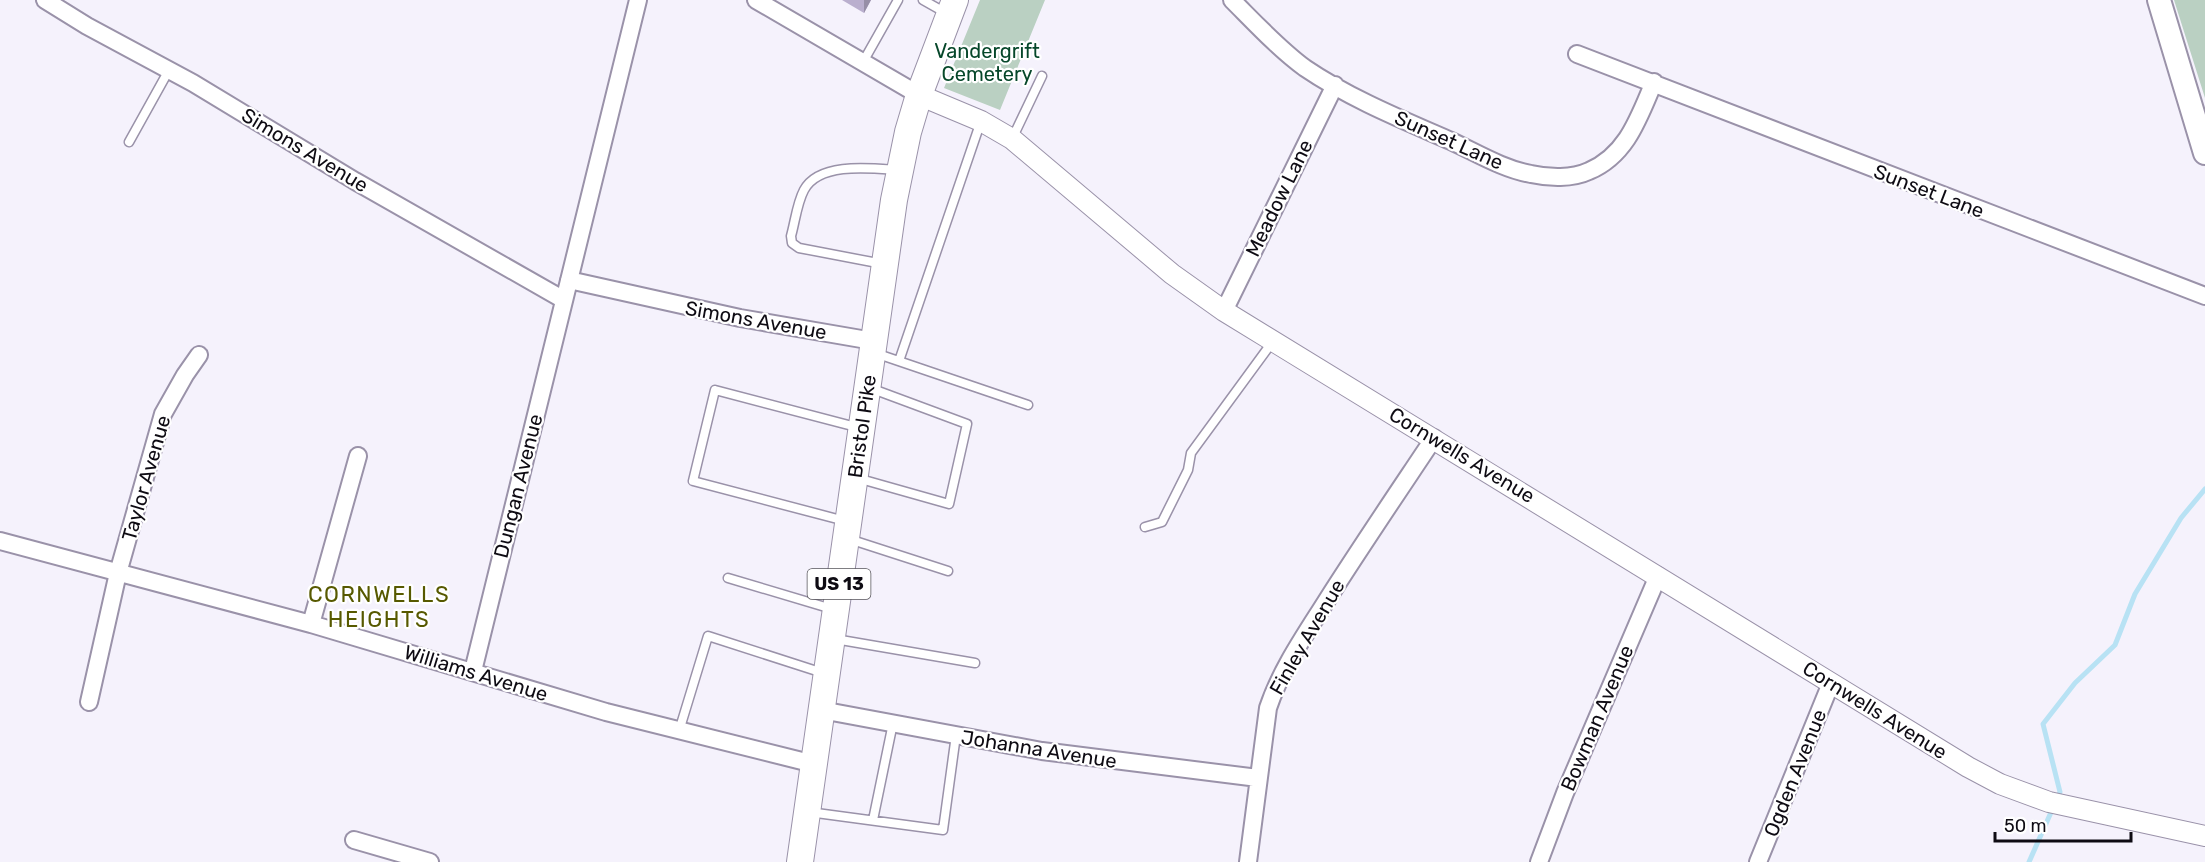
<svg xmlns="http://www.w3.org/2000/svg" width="2205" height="862" font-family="Rubik,sans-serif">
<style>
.green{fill:#bad0c2}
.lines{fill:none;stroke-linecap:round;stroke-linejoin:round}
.stream{stroke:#b8e2f4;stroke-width:5}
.service-casing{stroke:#9a92a9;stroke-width:11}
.minor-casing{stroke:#9a92a9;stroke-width:20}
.tertiary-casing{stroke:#9a92a9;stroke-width:22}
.secondary-casing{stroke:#9a92a9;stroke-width:26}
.primary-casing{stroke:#9a92a9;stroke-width:28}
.service{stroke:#fff;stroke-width:8}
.minor{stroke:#fff;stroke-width:16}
.tertiary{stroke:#fff;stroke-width:20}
.secondary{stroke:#fff;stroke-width:22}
.primary{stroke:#fff;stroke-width:26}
.wall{fill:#baafce}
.shaded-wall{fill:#978fa7}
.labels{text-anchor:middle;stroke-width:4.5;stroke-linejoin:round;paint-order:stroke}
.shield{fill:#fff;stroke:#56545a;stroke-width:1.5}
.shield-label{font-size:18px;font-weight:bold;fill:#0e0b13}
.park-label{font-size:20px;fill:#06472a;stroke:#fff}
.street-label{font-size:20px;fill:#0e0b13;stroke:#fff}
.quarter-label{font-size:22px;letter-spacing:1.5px;fill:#575900;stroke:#fff}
</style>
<rect width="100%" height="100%" fill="#f5f2fc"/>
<!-- green -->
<path class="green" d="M980,0H1045L1000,110L944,88Z
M2174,0H2205V98Z"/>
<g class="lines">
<!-- stream -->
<path class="stream" d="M2029,862L2060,792L2043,724L2075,683L2115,645L2135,594L2181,518L2205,489"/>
<!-- service casing -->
<g class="service-casing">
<path id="service" d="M923,0L946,13
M863,62L898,0
M1012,139L1042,76
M129,142L169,70
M883,264L799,248L792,243L791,236C795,222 797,203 804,190C819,162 870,168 896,170
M875,353L1028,405
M899,361L981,121
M857,478L949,504L967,424L870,388
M845,521L693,481L715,390L860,428
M1145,527L1162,522L1188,470L1191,453L1273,341
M849,539L948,571
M728,578L832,609
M835,639L975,663
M679,731L708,636L823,673
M809,812L943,830L956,735
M873,820L893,723"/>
</g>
<!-- minor casing -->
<g class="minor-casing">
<path id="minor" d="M45,0L87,26L193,83L355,181L564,300
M756,0L919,95
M1232,0C1255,23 1279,49 1305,68C1349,98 1403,120 1451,141C1477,153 1503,169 1531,174C1549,178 1572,179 1589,171C1627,155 1639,117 1654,82
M1577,54L2205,296
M569,280L740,318L873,341
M1224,311L1335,85
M0,541L311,624L606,712L814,764
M311,624L358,456
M473,671L638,0
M89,702L118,573L163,414L185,375L199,355
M821,710L1042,751L1258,778
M354,840L430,862
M1248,862L1268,708C1281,669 1305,635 1327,600C1362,545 1398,492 1434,438
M1539,862L1565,793L1658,576
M1758,862L1831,683"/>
</g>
<!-- tertiary casing -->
<g class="tertiary-casing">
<path id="tertiary" d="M919,95L981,121L1012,139L1172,274L1224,311L1968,767L2000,784L2049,802L2205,836"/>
</g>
<!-- secondary casing -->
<g class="secondary-casing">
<path id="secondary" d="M2159,0L2205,153"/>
</g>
<!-- primary casing -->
<g class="primary-casing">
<g id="primary">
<path id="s1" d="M800,862L894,200L908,132L919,95L955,0"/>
</g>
</g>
<!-- service -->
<use href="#service" class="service"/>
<!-- minor -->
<use href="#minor" class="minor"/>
<!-- tertiary -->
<use href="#tertiary" class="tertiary"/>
<!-- secondary -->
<use href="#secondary" class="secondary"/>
<!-- primary -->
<use href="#primary" class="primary"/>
</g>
<!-- wall -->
<path class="wall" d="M842,0H871L864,13Z"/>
<!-- shaded-wall -->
<path class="shaded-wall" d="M864,0H871L864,13Z"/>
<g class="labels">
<!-- shield labels -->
<rect class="shield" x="807.5" y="569" width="63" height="30" rx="4.5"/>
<g class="shield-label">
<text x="839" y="590">US 13</text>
</g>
<!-- park labels -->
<g class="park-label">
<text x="987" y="58">Vandergrift<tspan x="987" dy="23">Cemetery</tspan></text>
</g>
<!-- street labels -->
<g class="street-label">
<text transform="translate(1449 140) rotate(24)" y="7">Sunset Lane</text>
<text transform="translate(305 150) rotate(31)" y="7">Simons Avenue</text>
<text transform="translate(1929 191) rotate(21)" y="7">Sunset Lane</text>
<text transform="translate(1279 198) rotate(-64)" y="7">Meadow Lane</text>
<text transform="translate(756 320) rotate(10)" y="7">Simons Avenue</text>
<text dy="7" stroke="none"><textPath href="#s1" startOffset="440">Bristol Pike</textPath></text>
<text transform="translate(1462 455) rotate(31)" y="7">Cornwells Avenue</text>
<text transform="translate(146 478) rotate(-74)" y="7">Taylor Avenue</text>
<text transform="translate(518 486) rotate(-76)" y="7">Dungan Avenue</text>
<text transform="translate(1307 637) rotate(-60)" y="7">Finley Avenue</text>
<text transform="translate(476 673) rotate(17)" y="7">Williams Avenue</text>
<text transform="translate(1875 710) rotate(32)" y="7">Cornwells Avenue</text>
<text transform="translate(1597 718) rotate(-67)" y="7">Bowman Avenue</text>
<text transform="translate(1039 749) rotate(9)" y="7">Johanna Avenue</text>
<text transform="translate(1795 773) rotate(-68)" y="7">Ogden Avenue</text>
</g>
<!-- quarter labels -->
<g class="quarter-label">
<text x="379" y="602">CORNWELLS<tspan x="379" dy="25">HEIGHTS</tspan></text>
</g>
</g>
<!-- scale -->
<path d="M1995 832v9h136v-9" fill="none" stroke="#0e0b13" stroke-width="3"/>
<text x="2004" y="832" font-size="18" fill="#0e0b13" stroke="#ffffff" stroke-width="4.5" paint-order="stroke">50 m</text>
</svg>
